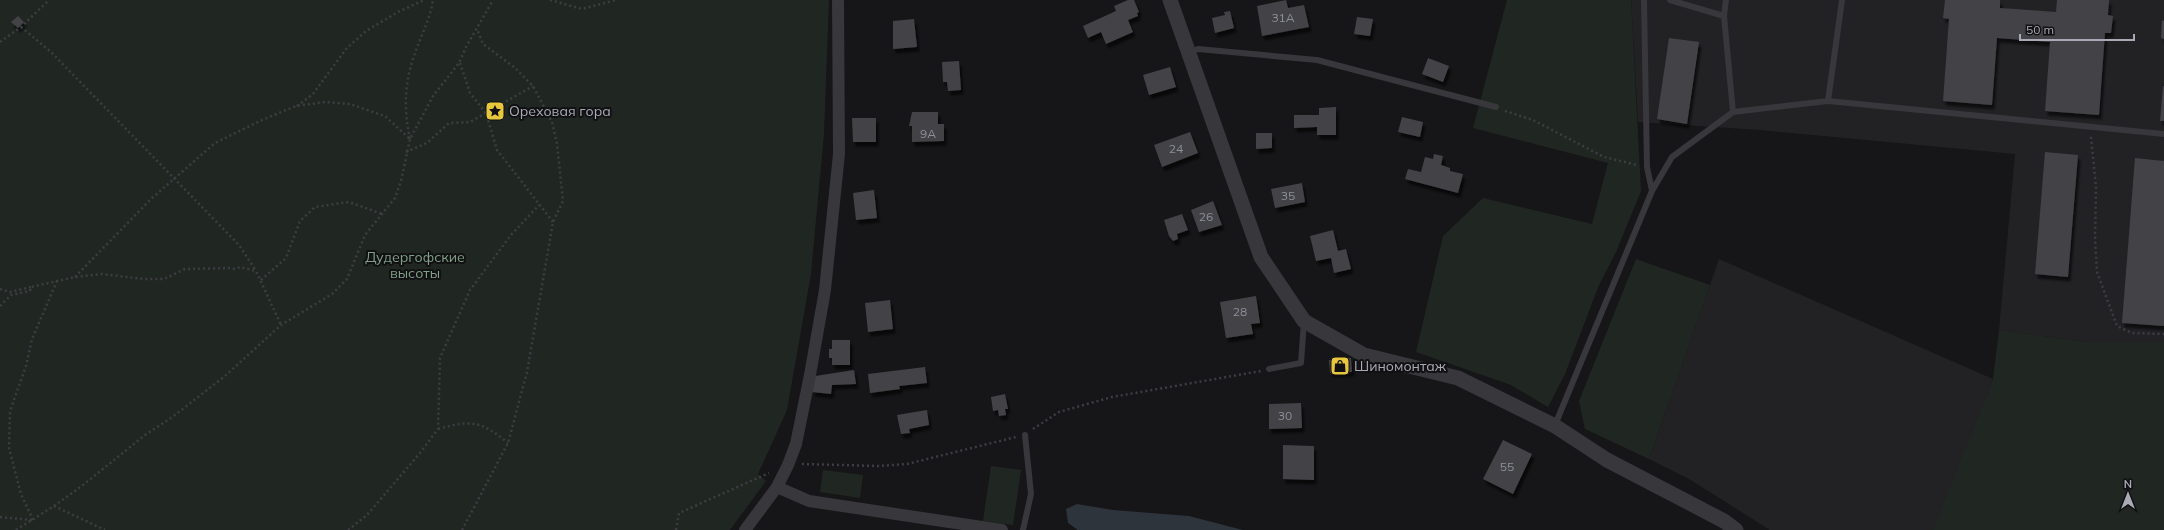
<svg xmlns="http://www.w3.org/2000/svg" width="2164" height="530" font-family="Mulish,sans-serif">
<style>
.built{fill:#222124}
.green{fill:#202722}
.water{fill:#2e343c}
.building{fill:#424247;filter:url(#shadow)}
.lines{fill:none;stroke-linecap:round;stroke-linejoin:round}
.path{stroke:#3d3d43;stroke-width:2.5;stroke-dasharray:2 3;stroke-linecap:butt}
.service{stroke:#37373c;stroke-width:6}
.minor{stroke:#37373c;stroke-width:12}
.tertiary{stroke:#37373c;stroke-width:15}
.labels{text-anchor:middle;stroke-width:4;stroke-linejoin:round;paint-order:stroke}
.number-label{font-size:12px;fill:#8e909a}
.poi-label{font-size:14px;fill:#a8aab6;stroke:#111012;text-anchor:start}
.park-label{font-size:14px;fill:#80a087;stroke:#111012}
</style>
<defs>
<filter id="shadow"><feDropShadow dx="2.5" dy="4.5" stdDeviation="1" flood-color="#0009"/></filter>
</defs>
<rect width="100%" height="100%" fill="#161517"/>
<!-- built -->
<path class="built" d="M1631,0H2164V342H2087L1999,330L2015,154L1760,130L1638,122Z
M1719,259L1993,379L1934,530H1770L1689,479L1649,459Z"/>
<!-- green -->
<path class="green" d="M0,0H829L824,134L811,274L787,410L758,474L766,481L730,530H0Z
M1507,0H1631L1641,191L1616,252L1599,285L1565,374L1548,407L1511,385L1416,352L1443,236L1483,198L1592,224L1608,163L1473,128Z
M1636,259L1710,285L1649,459L1585,429L1579,401Z
M1999,330L2087,342H2164V530H1933L1993,379Z
M991,466L1021,470L1013,525L983,521Z
M823,470L863,475L860,498L820,492Z"/>
<!-- water -->
<path class="water" d="M1077,504L1113,510L1189,516L1243,530H1078L1068,523L1066,509Z"/>
<!-- building -->
<path class="building" d="M1128,0H1134L1139,12L1137,13L1138,16L1128,20L1133,32L1106,44L1101,32L1088,38L1083,26L1116,11L1114,6Z
M1286,0L1288,8L1304,5L1309,27L1262,36L1257,6Z
M1945,0H2000V8L2056,12L2057,0H2109L2108,15L2113,16L2111,33H2105L2099,115L2045,111L2050,42L1997,38L1992,105L1943,101L1949,19L1943,18Z
M1230,11L1234,28L1215,33L1212,18L1225,15L1224,12Z
M18,16L24,22L18,28L11,22Z
M1357,17L1373,19L1370,36L1354,34Z
M914,19L917,47L893,49V21Z
M2162,20L2164,21V39L2161,38Z
M1669,38L1699,42L1687,124L1657,119Z
M1428,58L1449,66L1443,82L1422,74Z
M959,61L961,90L948,91L947,82H943L942,62Z
M1170,67L1176,87L1149,95L1143,75Z
M2163,86H2164V121H2160Z
M1336,107V135H1317V127L1294,128V115H1319V108Z
M912,112H938V124H944V141L912,142V126H909Z
M1402,117L1423,122L1420,137L1398,132Z
M852,118H876V142H853Z
M1190,132L1198,153L1162,167L1154,145Z
M1256,133H1272V148L1256,149Z
M2045,152L2078,155L2068,277L2035,274Z
M1434,154L1443,156L1441,165L1450,168V171L1463,174L1458,193L1405,179L1408,169L1421,172L1425,157L1433,159Z
M2135,158L2164,161V326L2122,323Z
M1302,183L1305,202L1275,208L1271,189Z
M874,190L877,218L856,220L853,193Z
M1213,201L1222,225L1199,232L1191,210Z
M1182,214L1188,230L1177,234L1178,239L1173,241L1169,236L1164,220Z
M1333,230L1338,251L1346,249L1351,269L1334,273L1331,258L1316,261L1310,236Z
M1256,296L1260,323L1251,324L1253,334L1226,338L1220,302Z
M890,300L893,329L868,332L865,303Z
M832,340H850V365H832V358H829V349H832Z
M1351,358L1352,372L1330,373L1329,360Z
M925,367L927,383L899,386L900,389L870,393L868,374Z
M854,370L856,384L832,385L831,394L812,392L815,376Z
M1005,394L1008,409H1005L1006,415L999,416L998,410L993,411L991,397Z
M1301,403L1302,428L1269,429V404Z
M927,410L929,425L909,429L910,433L901,434L897,415Z
M1503,440L1532,454L1513,494L1483,479Z
M1283,445L1314,446V480L1283,479Z"/>
<g class="lines">
<!-- path -->
<path class="path" d="M550,0L582,9L616,0
M21,27L51,52L239,245L256,271
M0,42L21,27L49,0
M460,63L470,93L486,113L497,150L553,222
M297,106L313,94L346,49L366,31L398,12L424,0
M1505,111L1533,120L1604,157L1637,165
M2091,137L2096,187L2095,240L2097,272L2117,326L2132,333L2164,334
M410,139C404,112 404,86 413,59C419,39 430,21 433,0
M406,152L427,143L449,123L470,122L533,86
M75,277L151,199L215,143L262,120L296,106L325,102L350,104L385,116L410,139
M261,280L286,258L300,221L315,207L349,202L382,214
M0,289L10,292L31,287
M0,306L11,295L30,291L31,287L75,277L102,274L144,279H164L185,269L231,268L235,269L240,267L256,271L281,325
M438,429C471,420 480,420 508,443
M1033,429L1059,412L1112,397L1261,371
M802,464L878,466L907,464L1016,437
M54,506L105,530
M0,517L32,520
M33,520L21,494L9,448L10,411L26,366L32,339L57,281
M16,530L54,506L83,485L145,435L171,418L225,376L281,325L332,294L347,279L365,235L395,198L401,181L410,139L433,96L459,63L466,47L493,0
M348,530L367,515L420,453L438,429L440,358L470,290L511,235L539,205
M462,530L508,443L527,372L553,222L563,201L557,144L552,122L533,86L514,67L483,44L477,29
M676,530L679,513L769,473"/>
<!-- service -->
<path class="service" d="M1644,0L1647,167L1652,191
M1670,0L1724,16
M1726,0L1724,16L1733,112
M1188,52L1198,49L1317,60L1496,107
M1828,101L1842,0
M1269,369L1301,363L1304,321
M1555,425L1652,191L1672,157L1733,112L1828,101L2164,134
M1023,530L1031,494L1025,435"/>
<!-- minor -->
<path class="minor" d="M777,487L809,501L1002,530
M745,530L777,487L788,465L796,444L810,375L825,290L839,154L838,0"/>
<!-- tertiary -->
<path class="tertiary" d="M1170,0L1261,257L1304,321L1364,355L1458,378L1555,426L1607,460L1724,521L1736,530"/>
</g>
<!-- icons -->
<defs>
<g id="sight-square" transform="scale(1)"><rect x="-9" y="-9" width="18" height="18" rx="4" fill="#e7c83d" stroke="#111012"/><path d="M0-6L1.8-2.2L6-1.7L2.9 1.2L3.7 5.4L0 3.3L-3.7 5.4L-2.9 1.2L-6-1.7L-1.8-2.2Z" fill="#111"/></g>
<g id="shop-square" transform="scale(1)"><rect x="-9" y="-9" width="18" height="18" rx="4" fill="#e7c83d" stroke="#111012"/><path d="M-5-2.5h2.3a2.7 3.5 0 0 1 5.4 0H5L5.5 6h-11ZM-1.5-2.5h3a1.5 2.3 0 0 0-3 0Z" fill="#111"/></g>
</defs>
<g fill-rule="evenodd">
<use href="#sight-square" x="495" y="111"/>
<use href="#shop-square" x="1340" y="366"/>
</g>
<g class="labels">
<!-- number labels -->
<g class="number-label">
<text x="1283" y="22">31А</text>
<text x="928" y="138">9А</text>
<text x="1176" y="153">24</text>
<text x="1288" y="200">35</text>
<text x="1206" y="221">26</text>
<text x="1240" y="316">28</text>
<text x="1285" y="420">30</text>
<text x="1507" y="471">55</text>
</g>
<!-- poi labels -->
<g class="poi-label">
<text x="509" y="116">Ореховая гора</text>
<text x="1354" y="371">Шиномонтаж</text>
</g>
<!-- park labels -->
<g class="park-label">
<text x="415" y="262">Дудергофские<tspan x="415" dy="16">высоты</tspan></text>
</g>
</g>
<!-- north arrow -->
<g transform="translate(2128 494)" stroke="#111012" stroke-width="3" paint-order="stroke">
<path d="M0-3L7 15L0 10L-7 15Z" fill="#a8aab6"/>
<text y="-6" font-size="11" font-weight="bold" text-anchor="middle" fill="#a8aab6">N</text>
</g>
<!-- scale -->
<path d="M2020 34v6h114v-6" fill="none" stroke="#a8aab6" stroke-width="2"/>
<text x="2026" y="34" font-size="12" fill="#a8aab6" stroke="#111012" stroke-width="3" paint-order="stroke">50 m</text>
</svg>
